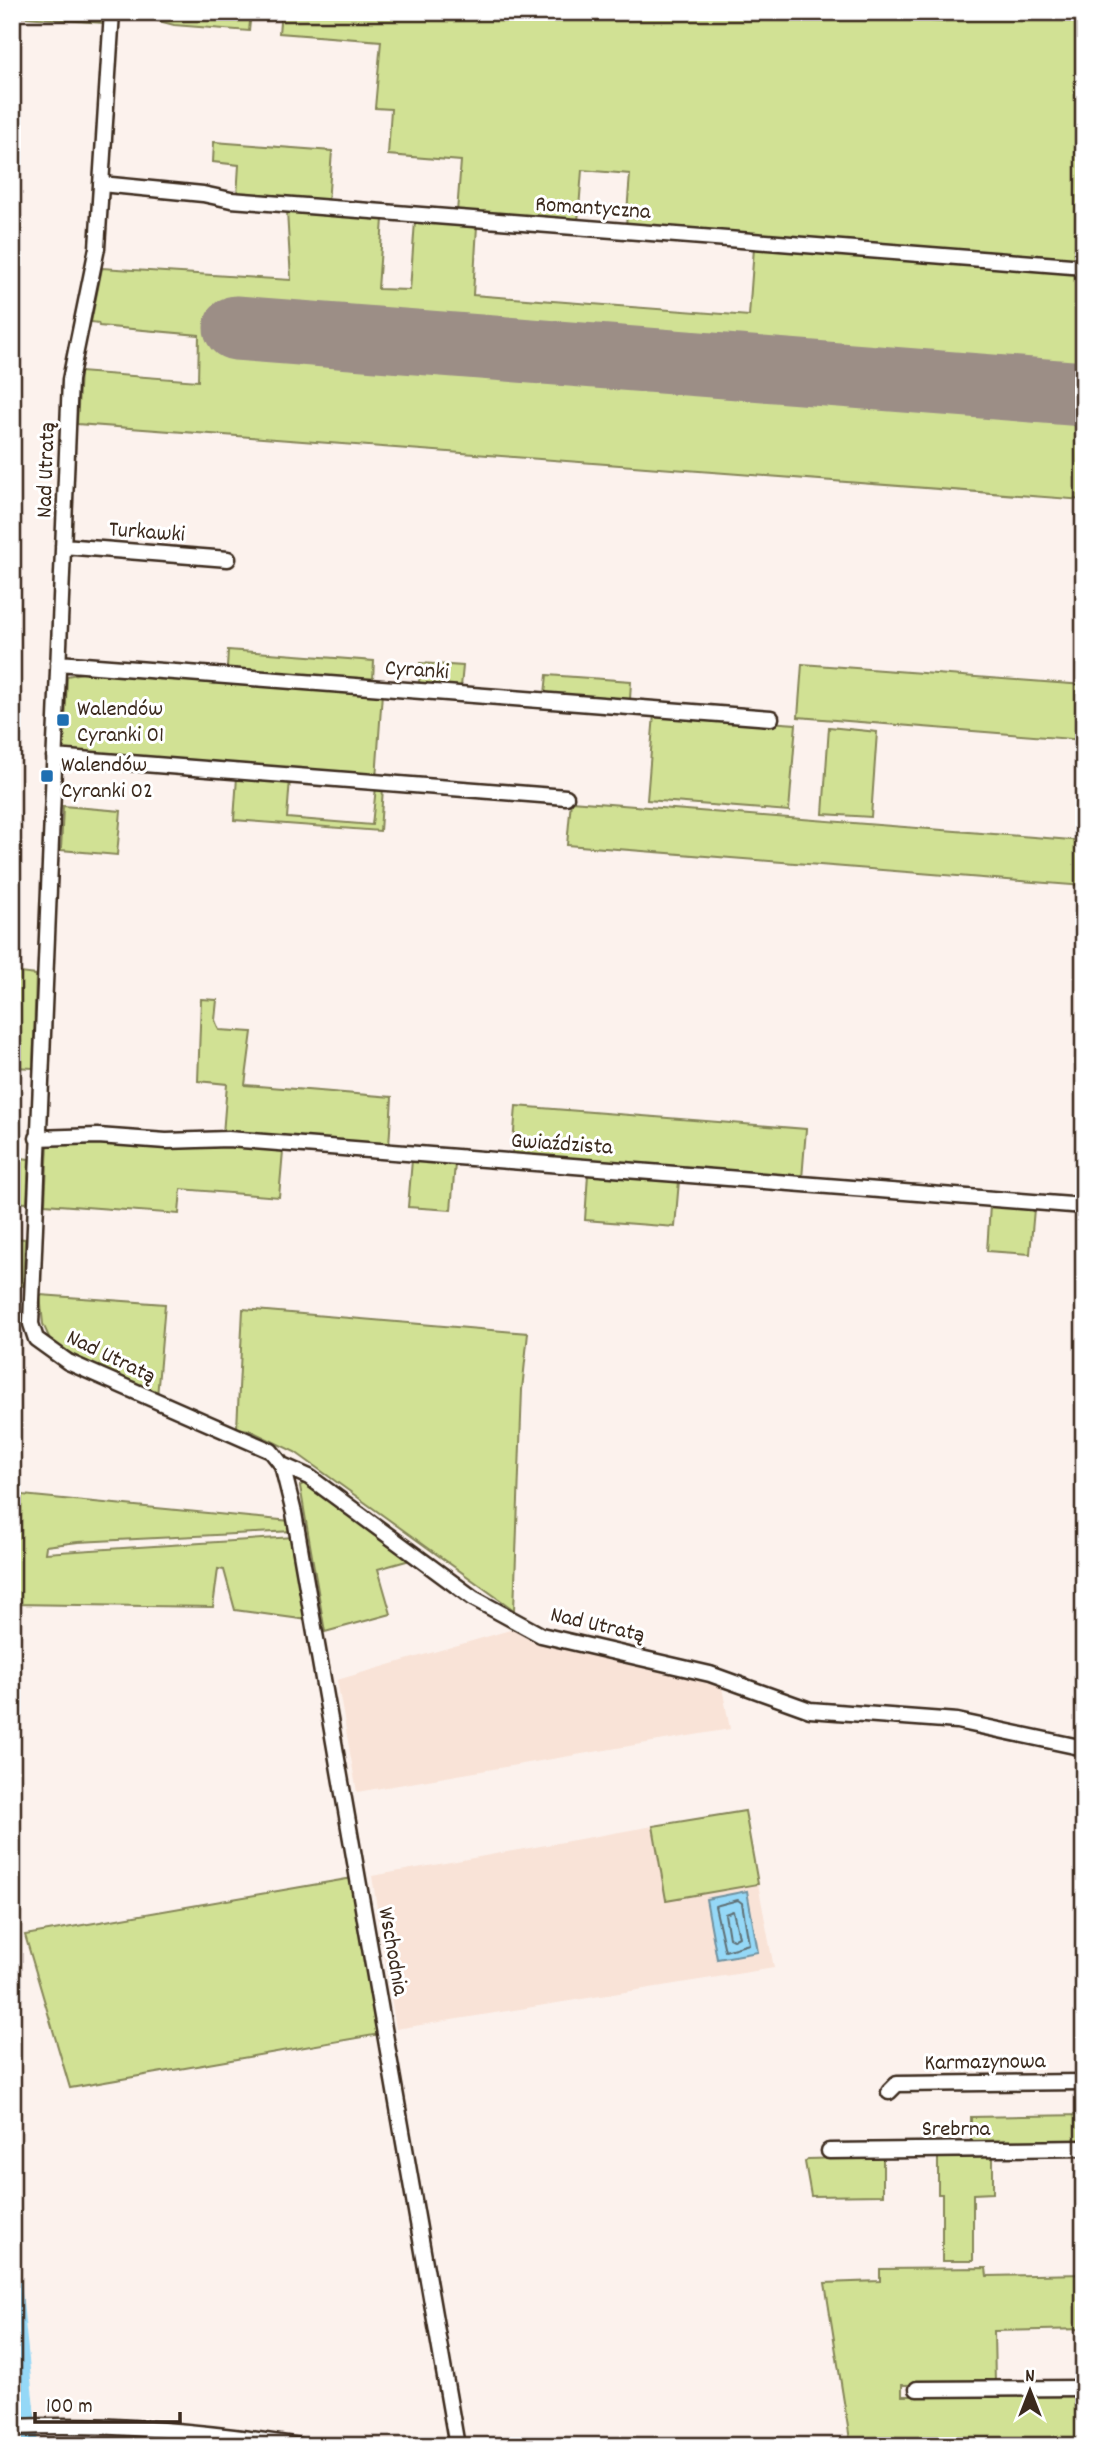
<svg xmlns="http://www.w3.org/2000/svg" width="1096" height="2458" font-family="Dekko,sans-serif">
<style>
.built{fill:#f9e3d7}
.green{fill:#d1e194;stroke:#868659;stroke-width:2}
.water{fill:#95d8f7;stroke:#7192a0;stroke-width:2}
.lines{fill:none;stroke-linecap:round;stroke-linejoin:round}
.shore{stroke:#5f7075;stroke-width:2}
.river{stroke:#95d8f7;stroke-width:18}
.runway{stroke:#9c8e86;stroke-width:65}
.minor-casing{stroke:#3b2a1e;stroke-width:19}
.minor{stroke:#fff;stroke-width:14}
.poi-dot{fill:#1f6fb2;stroke:#fff;stroke-width:2.5}
.labels{text-anchor:middle;stroke-width:6;stroke-linejoin:round;paint-order:stroke}
.street-label{font-size:23px;fill:#3b2a1e;stroke:#fff}
.poi-label{font-size:23px;fill:#3b2a1e;stroke:#fff;text-anchor:start}
</style>
<rect width="100%" height="100%" fill="#fcf2ed"/>
<filter id="ink" filterUnits="userSpaceOnUse"><feTurbulence type="fractalNoise" baseFrequency=".0143" numOctaves="2"/><feDisplacementMap in="SourceGraphic" scale="14" xChannelSelector="R" yChannelSelector="G"/><feConvolveMatrix kernelMatrix="1 2 1 2 8 2 1 2 1" color-interpolation-filters="sRGB"/></filter>
<g filter="url(#ink)">
<!-- built -->
<path class="built" d="M517,1628L536,1642L618,1655L721,1682L730,1729L357,1792L337,1680Z
M653,1826L667,1900L758,1884L774,1968L396,2029L372,1876Z"/>
<!-- green -->
<path class="green" d="M12,12H102L103,23L12,16Z
M140,12H251L249,31L174,25L140,16Z
M281,12H868V17L944,22L945,12H1084V260L626,226L630,174L582,170L578,222L457,212L461,161L388,155L391,109L375,108L381,41L279,33Z
M214,142L332,151L328,203L237,196L239,165L213,162Z
M287,211L383,219L378,289L410,290L415,221L477,226L473,295L749,316L754,248L1084,271V500L77,424L80,372L198,381L199,335L99,326L98,323L91,322L102,268L291,280Z
M228,650L374,661L373,680L227,668Z
M420,663L463,666L461,687L419,684Z
M802,664L1084,685V740L798,717Z
M92,671L382,693L376,779L64,751L67,676Z
M547,675L631,681L630,700L545,694Z
M654,714L796,724L789,811L647,800Z
M829,727L877,732L871,817L823,814Z
M237,777L290,779L287,818L372,825L376,787L383,788L380,831L234,820Z
M571,801L1084,841V886L567,845Z
M63,806L121,811L117,855L61,850Z
M12,972L36,975L33,1068L12,1067Z
M201,999L217,1000L215,1020L219,1030L252,1032L245,1085L392,1097L389,1147L223,1134L227,1084L198,1081Z
M516,1106L806,1129L802,1179L512,1157Z
M71,1140L238,1145L283,1151L279,1197L181,1189L179,1214L45,1204L48,1144Z
M12,1157L29,1159L27,1203L12,1202Z
M412,1160L455,1164L451,1210L408,1207Z
M588,1174L679,1181L675,1227L585,1220Z
M990,1205L1034,1209L1030,1254L987,1251Z
M12,1238L25,1239L23,1286L12,1285Z
M40,1295L165,1304L157,1397L52,1344L43,1324Z
M243,1309L528,1333L522,1390L514,1610L295,1452L249,1430L237,1428Z
M306,1482L410,1560L378,1569L391,1614L325,1632L300,1486Z
M12,1494L291,1521L293,1531L78,1542L46,1546L45,1553L294,1537L308,1620L235,1610L224,1570L218,1569L213,1607L12,1604Z
M745,1811L758,1884L666,1900L653,1826Z
M353,1878L380,2034L70,2088L25,1935Z
M1084,2115V2145L971,2147V2117Z
M993,2155V2193L973,2194V2261H942V2194H938V2156Z
M883,2157V2195L811,2196L805,2162L808,2159Z
M12,2250L34,2418L18,2419L12,2363Z
M986,2268L987,2276L1084,2274V2329L994,2331L995,2384L902,2385V2396H1084V2446H851L825,2283L880,2281V2269Z"/>
<!-- water -->
<path class="water" d="M747,1891L758,1952L717,1959L706,1899Z"/>
<g class="lines">
<!-- shore -->
<path class="shore" d="M738,1900L742,1903L749,1944L725,1951L715,1906Z
M733,1911L739,1937L733,1940L729,1938L725,1914Z"/>
<!-- river -->
<path class="river" d="M12,2284L29,2446"/>
<!-- runway -->
<path class="runway" d="M236,328L1084,394"/>
<!-- minor casing -->
<g class="minor-casing">
<path id="minor" d="M112,12L97,248L70,380L31,1324L36,1339L68,1362L271,1451L282,1465L309,1477L473,1598L541,1635L710,1674L810,1710L957,1721L1084,1748
M101,184L203,194L231,200L1084,267
M63,546L228,559
M58,663L771,718
M54,757L566,797
M37,1138L98,1136L166,1141L228,1139L1084,1206
M282,1465L294,1513L457,2446
M889,2092L897,2084L1084,2082
M829,2151L1084,2148
M917,2389L1084,2388
M12,2427C112,2423 202,2431 300,2446"/>
</g>
<!-- minor -->
<use href="#minor" class="minor"/>
</g>
</g>
<!-- markers -->
<g class="poi-dot">
<rect x="56" y="713" width="14" height="14" rx="3.5"/>
<rect x="40" y="769" width="14" height="14" rx="3.5"/>
</g>
<g class="labels">
<!-- street labels -->
<g class="street-label">
<text transform="translate(593 206) rotate(4)" y="8">Romantyczna</text>
<text transform="translate(44 470) rotate(-88)" y="8">Nad Utratą</text>
<text transform="translate(147 530) rotate(4)" y="8">Turkawki</text>
<text transform="translate(417 668) rotate(4)" y="8">Cyranki</text>
<text transform="translate(562 1142) rotate(4)" y="8">Gwiaździsta</text>
<text transform="translate(112 1355) rotate(26)" y="8">Nad Utratą</text>
<text transform="translate(598 1623) rotate(13)" y="8">Nad Utratą</text>
<text transform="translate(395 1951) rotate(80)" y="8">Wschodnia</text>
<text transform="translate(985 2060) rotate(-1)" y="8">Karmazynowa</text>
<text x="956" y="2135">Srebrna</text>
</g>
<!-- poi labels -->
<g class="poi-label">
<text x="77" y="715">Walendów<tspan x="77" dy="26">Cyranki 01</tspan></text>
<text x="61" y="771">Walendów<tspan x="61" dy="26">Cyranki 02</tspan></text>
</g>
</g>
<!-- margin -->
<rect width="1096" height="2458" fill="none" stroke="#fff" stroke-width="42"/>
<rect x="21" y="21" width="1054" height="2416" fill="none" stroke="#3b2a1e" stroke-width="2.5" filter="url(#ink)"/>
<!-- north arrow -->
<g transform="translate(1030 2391)" stroke="#ffffff" stroke-width="5" paint-order="stroke">
<path d="M0-5L12 26L0 18L-12 26Z" fill="#3b2a1e"/>
<text y="-10" font-size="19" font-weight="bold" text-anchor="middle" fill="#3b2a1e">N</text>
</g>
<!-- scale -->
<path d="M35 2412v10h145v-10" fill="none" stroke="#3b2a1e" stroke-width="3.5"/>
<text x="46" y="2412" font-size="21" fill="#3b2a1e" stroke="#ffffff" stroke-width="5" paint-order="stroke">100 m</text>
</svg>
